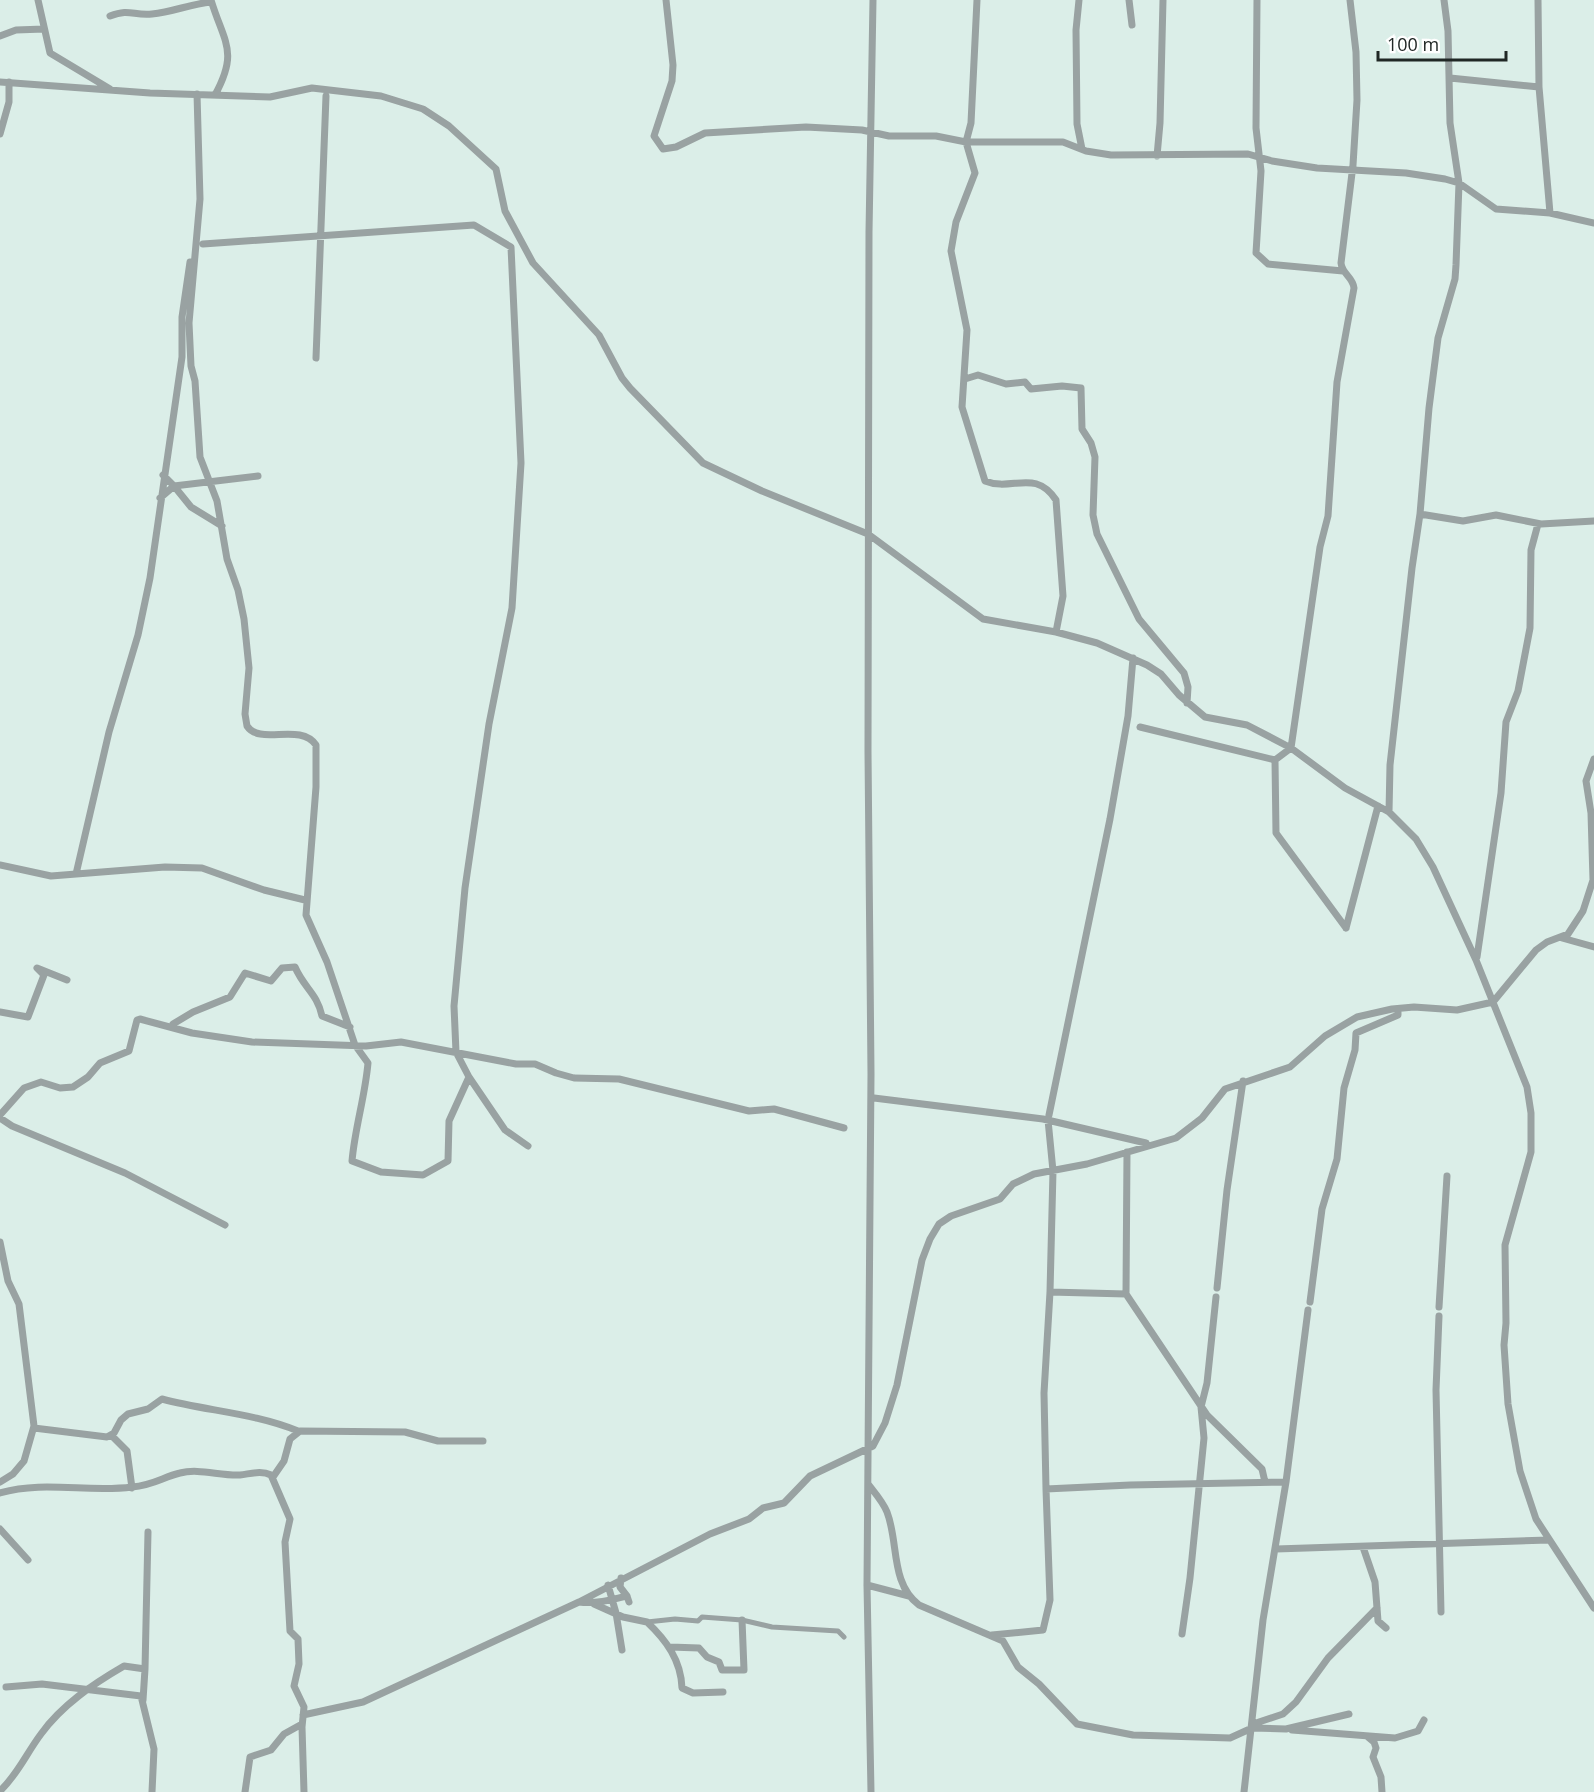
<svg xmlns="http://www.w3.org/2000/svg" width="1594" height="1792" font-family="'Open Sans',sans-serif">
<style>
.lines{fill:none;stroke-linecap:round;stroke-linejoin:round}
.pedestrian{stroke:#99a2a2;stroke-width:5}
.minor{stroke:#99a2a2;stroke-width:7}
</style>
<rect width="100%" height="100%" fill="#dbeee8"/>
<g class="lines">
<!-- pedestrian -->
<path class="pedestrian" d="M647,1622L675,1619L698,1621L702,1617L742,1620L772,1627L838,1631L844,1637"/>
<!-- minor -->
<path class="minor" d="M38,0L50,53L110,89
M211,0C224,43 239,51 215,95
M666,0L673,65L672,81L654,136L663,149L676,147L705,133L806,127L862,130L889,136H936L966,142H1063L1086,151L1111,155L1248,154L1272,161L1317,168L1406,173L1445,179L1459,183L1496,209L1550,213L1594,223
M977,0L971,123L966,142L975,173L956,222L951,251L967,330L962,407L985,481C1012,492 1035,468 1056,500L1063,596L1056,632
M1079,0L1076,30L1077,124L1082,149
M1129,0L1132,25
M1257,0L1256,128L1261,171L1256,253L1268,264L1343,271
M1538,0L1539,87L1550,213
M110,16C130,8 133,16 152,14C173,12 190,4 211,2
M0,36L16,30L44,29
M1450,78L1539,87
M0,82L150,93L270,97L312,88L381,96L423,109L449,126L496,169L505,211L533,263L599,335L622,378L630,388L703,463L762,491L868,534L983,619L1056,632L1097,643L1147,665L1161,674L1179,695L1205,717L1247,725L1291,748L1345,788L1389,812L1416,839L1433,867L1476,960L1527,1087L1531,1113V1152L1505,1245L1506,1323L1504,1345L1508,1404L1520,1471L1536,1519L1594,1608
M197,94L200,199L189,323L191,366L195,381L200,457L217,501L227,559L238,590L244,619L249,668L245,714L247,726C260,746 300,722 316,745V787L306,915L327,962L355,1045L368,1063C365,1097 355,1127 352,1161L381,1172L423,1175L448,1161L449,1121L469,1077L505,1130L528,1146
M0,134L9,102V82
M1157,156L1160,123L1163,0
M203,244L474,225L511,247L521,463L512,608L489,724L465,888L454,1006L456,1052L469,1077
M316,358L326,96
M965,379L978,375L1006,384L1025,382L1031,389L1062,386L1081,388L1082,429L1091,443L1095,457L1093,515L1097,534L1139,619L1184,673L1188,687L1187,703
M163,475L174,486L258,476
M160,498L174,486L191,507L222,526
M1420,514L1463,521L1496,515L1541,524L1594,521
M1140,727L1275,760
M1389,812L1390,765L1412,568L1420,514L1429,408L1438,338L1455,279L1456,265L1459,183L1450,123L1448,31L1444,0
M0,865L51,876L165,867L202,868L264,890L305,900
M76,874L109,732L138,635L150,578L182,357V317L190,262
M1346,928L1276,833L1275,760L1291,748L1320,547L1328,516L1337,382L1354,288C1353,277 1342,274 1341,263L1353,165L1357,100L1356,52L1350,0
M1346,928L1378,806
M1562,938L1594,947
M1477,957L1501,793L1506,722L1518,691L1530,628L1531,550L1538,524
M0,1012L28,1017L44,975L37,968L67,980
M173,1024L193,1012L230,997L245,973L271,981L282,968L295,967C304,988 317,993 322,1016L350,1027
M874,1098L1043,1119L1146,1143
M0,1115L24,1088L41,1082L60,1088L73,1087L88,1077L100,1063L129,1051L137,1020L140,1019L192,1033L252,1042L366,1046L401,1042L516,1064H535L556,1073L574,1078L619,1079L749,1111L774,1109L844,1128
M1049,1115L1110,819L1128,716L1133,658
M0,1118L12,1126L125,1173L225,1225
M1048,1120L1053,1171L1050,1292
M0,1242L8,1281L19,1304L34,1426L24,1461L13,1474L0,1482
M1217,1288L1227,1190L1243,1081
M1126,1294L1127,1152
M1310,1302L1322,1209L1337,1159L1344,1088L1355,1050L1356,1033L1398,1015V1009
M1439,1307L1447,1176
M1439,1316L1436,1390L1441,1612
M34,1428L107,1437L114,1433L121,1420L128,1414L148,1409L162,1399C207,1411 254,1413 298,1431
M111,1435L127,1451L132,1488
M273,1477L284,1461L290,1439L300,1431L405,1432L438,1441H483
M868,1484C875,1493 883,1502 887,1512C899,1543 890,1583 919,1605L1003,1641L1018,1667L1039,1684L1077,1724L1133,1735L1230,1738L1252,1728L1286,1729L1349,1714
M1046,1489L1044,1393L1050,1292L1126,1294L1207,1415L1262,1469L1265,1482
M0,1493C44,1480 88,1493 132,1487C154,1485 163,1477 180,1473C199,1468 220,1476 240,1475C250,1474 261,1470 271,1475L290,1519L285,1542L290,1631L298,1639L299,1664L294,1686L304,1707L302,1727L304,1792
M0,1529L28,1560
M1363,1547L1375,1582L1378,1621L1386,1628
M1276,1549L1549,1540
M621,1578L620,1587L627,1596
M608,1585L616,1613L622,1650
M867,1585L909,1596
M579,1602C596,1604 611,1600 627,1596L629,1602
M594,1604L623,1617L647,1622C666,1640 681,1660 682,1688L693,1693L723,1692
M1182,1634L1190,1578L1204,1438L1201,1407L1207,1383L1216,1297
M992,1635L1043,1630L1050,1600L1046,1489L1130,1485L1286,1482
M670,1647L699,1648L707,1657L719,1662L722,1670H744L742,1620
M145,1669L148,1532
M6,1687L42,1684L141,1696L154,1749L152,1792
M303,1715L363,1702L579,1602L710,1534L749,1519L763,1508L784,1503L810,1476L873,1446L885,1423L897,1385L922,1260L930,1239L939,1224L951,1216L1000,1199L1013,1184L1034,1174L1087,1164L1176,1138L1202,1118L1225,1089L1290,1067L1325,1036L1357,1017L1392,1009L1414,1007L1457,1010L1493,1002L1536,950L1547,942L1568,934L1583,911L1593,880L1591,813L1586,781L1594,759
M1253,1724L1283,1714L1296,1702L1328,1658L1377,1608
M1292,1730L1395,1738L1418,1731L1424,1720
M1368,1737L1374,1742L1376,1748L1373,1757L1381,1777L1382,1792
M0,1791C18,1774 26,1754 41,1734C62,1705 93,1684 124,1666L145,1669L143,1700
M245,1792L250,1757L271,1750L284,1734L302,1724
M871,1792L867,1585L871,1074L868,751L869,232L873,0
M1244,1792L1263,1620L1286,1482L1308,1310"/>
</g>
<!-- scale -->
<path d="M1378 51v9h128v-9" fill="none" stroke="#202725" stroke-width="3"/>
<text x="1387" y="51" font-size="18" fill="#202725" stroke="#ffffff" stroke-width="4.5" paint-order="stroke">100 m</text>
</svg>
